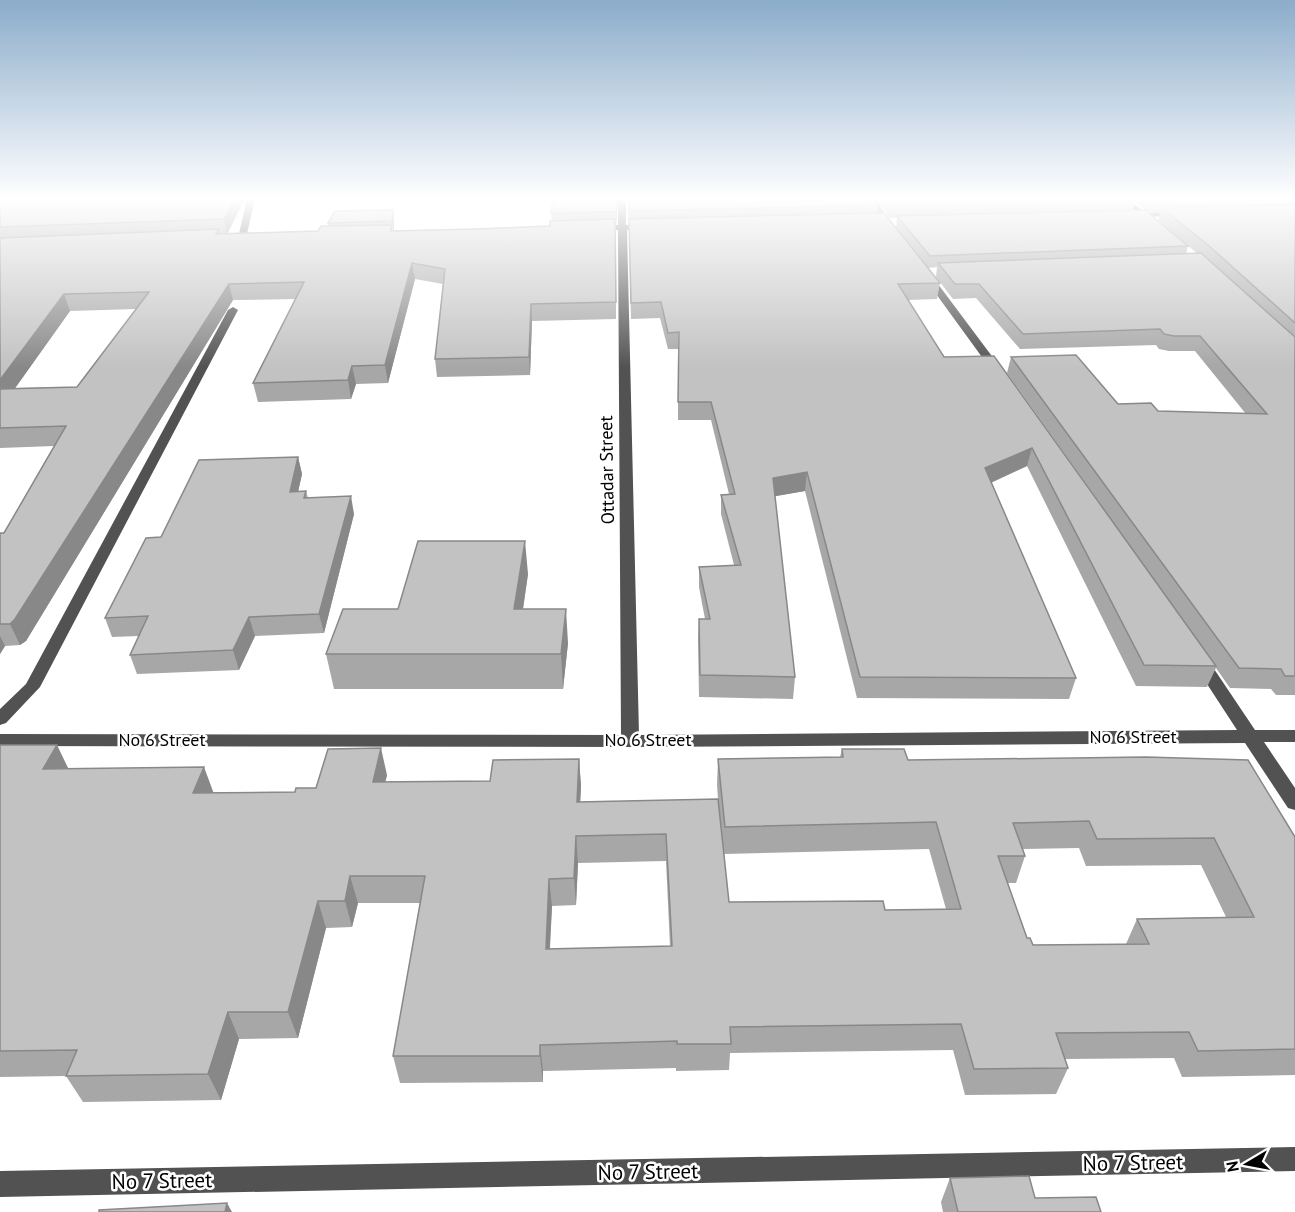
<svg xmlns="http://www.w3.org/2000/svg" width="1295" height="1212" font-family="'PT Sans',sans-serif">
<style>
.lines{fill:none;stroke-linecap:round;stroke-linejoin:round}
.minor{fill:#525252;fill-rule:evenodd}
.major{fill:#000;fill-rule:evenodd}
.wall{fill:#a7a7a7;fill-rule:evenodd}
.shaded-wall{fill:#888}
.building{fill:#c2c2c2;stroke:#888;stroke-width:1.5;fill-rule:evenodd}
.labels{text-anchor:middle;stroke-width:5;stroke-linejoin:round;paint-order:stroke}
.street-label{font-size:18px;fill:#000;stroke:#fff}
.near-street-label{font-size:21px;fill:#000;stroke:#fff}
</style>
<rect width="100%" height="100%" fill="#fff"/>
<g class="lines">
<!-- minor -->
<path class="minor" d="M247,199H255L246,238L242,241L238,238Z
M618,199H626V225H648L652,227L648,229L627,230L639,735L1237,730L1192,661L1200,656L1206,657L1255,730H1295V742H1264L1295,788V810L1288,808L1245,743L630,747L0,746V734L621,735L618,230H597L593,228L597,226L618,225Z
M868,199H876L895,229L894,231H888Z
M1178,212H1181V216L1130,217L1126,215L1130,213Z
M923,272H929L1003,371V375H995L923,276Z
M233,307L238,310L40,687L6,723L0,725V709L26,684L228,310Z
M1295,1147V1171L0,1197V1171Z"/>
<!-- major -->
<path class="major" d="M1120,199H1128L1156,222V226H1150Z"/>
</g>
<!-- wall -->
<path class="wall" d="M0,199H244V200L228,233L318,231L328,226V223L394,219V230H392V231L550,226L552,221L551,213L618,199L616,225V319L532,321L530,375L437,377L435,359L443,284L415,279L388,383L356,384L351,399L258,402L253,383L296,299L233,300L26,641L20,645L5,646L0,654V533H4L54,446L0,448ZM136,309L77,387L15,388L70,311Z
M628,199H874L878,205L877,213L940,283L937,299L908,300L944,357L1102,506L1007,373L1011,357L1118,404L1158,411L1246,414L1195,351H1169L1159,349L1156,345L1020,349L976,298L953,299L936,277L937,267L928,268L896,227L897,218H889L878,199H1295V695H1276L1271,689L1230,688L1216,668L1207,687L1136,686L1027,466L991,483L1076,678L1069,699L857,698L805,491L775,496L795,677L793,699L699,697L698,639L699,619H705L699,587V567L734,565L721,514V495L729,494L711,420H678V349H668L660,318L631,319ZM1135,202L1147,212H1160L1158,221L1198,254H1186L1188,246L1133,211Z
M298,457L302,474L298,492L306,491L308,498L354,514L324,633L255,636L239,670L137,674L130,655L139,636L112,637L105,618L161,537Z
M528,574L523,609L568,643L563,689H334L326,654L398,609Z
M0,745L69,769L214,793L295,792L387,775L385,782L490,781L579,759L581,786L580,802L718,799L717,785L718,759L840,757L842,749L908,760L1295,837V1075L1182,1077L1174,1058L1065,1059L1068,1068L1056,1094L965,1095L953,1050L730,1053L729,1070L676,1071V1068L543,1071V1082L400,1083L393,1056L420,903H358L352,927L326,928L298,1038L239,1039L221,1100L83,1102L66,1076L0,1077ZM1079,848L1086,866L1201,865L1226,917L1137,919L1126,944L1033,945L1027,938L1007,883H1016L1025,856L1023,849ZM929,849L946,909L885,910L729,902L724,854ZM666,861L670,946L550,949L552,906L576,905L578,863Z
M950,1178L1035,1198L1101,1212H943L941,1202Z"/>
<!-- shaded-wall -->
<path class="shaded-wall" d="M235,199H244V200L227,234L224,219Z
M617,199H618L616,225V212Z
M393,210L394,219V230L392,221Z
M412,263L415,279L388,383L385,365Z
M229,284L233,300L26,641L20,645L10,624Z
M64,294L70,311L1,408L0,406V380Z
M531,304L532,321L530,375L529,357Z
M352,366L356,384L351,399L348,380Z
M1032,448L1027,466L981,487L985,468Z
M298,457L302,474L294,510L290,492Z
M807,472L805,491L771,497L773,478Z
M351,496L354,514L324,633L319,614Z
M525,541L528,574L518,643L514,609Z
M566,609L568,643L563,689L561,654Z
M249,617L255,636L239,670L233,650Z
M0,636L5,646L0,654Z
M57,745L70,772L43,769Z
M381,748L387,775L379,809L373,782Z
M579,759L581,786L579,829L577,802Z
M204,767L214,794L193,793Z
M576,836L578,863L576,905L574,878Z
M350,876L358,903L352,927L345,901Z
M549,879L552,906L548,976L546,949Z
M318,901L326,928L298,1038L288,1012Z
M228,1012L239,1039L221,1100L208,1074Z
M540,1045L543,1071V1082L540,1056Z
M227,1203L232,1212H225Z"/>
<!-- building -->
<path class="building" d="M0,199H235L224,219L0,227Z
M553,199H617L616,212L551,213Z
M629,199H874L878,205L629,211Z
M887,199H1135L1136,200L891,205Z
M1295,205V323L1208,245L1162,208Z
M393,210L392,221L328,223L335,211Z
M1145,210L1188,246L930,256L897,216Z
M884,213L940,283L898,284L944,357L994,356L1216,666L1144,665L1032,448L985,468L1076,678L860,677L807,472L773,478L795,677L700,675L699,619H710L699,567L741,565L721,495L735,494L711,402H678L679,332L668,333L661,302L631,303L629,219Z
M615,219L616,302L531,304L529,357L435,359L445,269L412,263L385,365L352,366L348,380L253,383L304,282L229,284L15,619L10,624H0V533H4L66,426L0,428V389L77,387L149,292L64,294L0,380V238L219,229L216,234L318,231L321,226L391,225V231L478,229L550,226V221Z
M1201,253L1295,337V676H1285L1281,669L1239,668L1011,357L1076,355L1118,404L1151,403L1158,411L1267,414L1200,336H1174L1164,334L1160,329L1023,334L979,284H955L938,263Z
M298,457L290,492L306,491L304,498L351,496L319,614L249,617L233,650L130,655L148,616L105,618L146,538L161,537L199,460Z
M418,541H525L514,609H566L561,654H326L343,609H398Z
M0,745H57L43,769L204,767L193,793L295,792L296,788H316L328,749L381,748L373,782L490,781L493,760L579,759L577,802L718,799L729,902L883,901L885,910L961,909L936,822L725,827L718,759L843,757L842,749H904L908,760L1146,757L1248,760L1295,837V1049L1198,1051L1189,1032L1056,1033L1068,1068L974,1069L961,1024L730,1027L731,1044H677V1041L540,1045V1056H393L425,876H350L345,901H318L288,1012H228L208,1074L66,1076L77,1050L0,1051ZM1089,821L1097,839L1214,838L1254,917L1137,919L1149,944L1033,945L1030,938H1027L998,856H1025L1013,823ZM666,834L672,946L546,949L549,879L574,878L576,836Z
M1029,1176L1035,1198L1096,1197L1101,1212H958L950,1178Z
M227,1203L225,1212H99V1210Z"/>
<!-- sky -->
<linearGradient id="sky" x2="0" y2="1"><stop stop-color="#8baccb"/><stop offset="0.54" stop-color="#fff"/><stop offset="1" stop-color="#fff" stop-opacity="0"/></linearGradient>
<rect width="1295" height="368" fill="url(#sky)"/>
<g class="labels">
<!-- street labels -->
<g class="street-label">
<text transform="translate(607 470) rotate(-91)" y="6">Ottadar Street</text>
<text x="1133" y="743">No 6 Street</text>
<text x="162" y="746">No 6 Street</text>
<text x="648" y="746">No 6 Street</text>
</g>
<!-- near-street labels -->
<g class="near-street-label">
<text transform="translate(1133 1163) rotate(-1)" y="7">No 7 Street</text>
<text transform="translate(648 1172) rotate(-1)" y="7">No 7 Street</text>
<text transform="translate(162 1181) rotate(-1)" y="7">No 7 Street</text>
</g>
</g>
<!-- north arrow -->
<g transform="translate(1247 1164) rotate(260)" stroke="#ffffff" stroke-width="4.5" paint-order="stroke">
<path d="M0-4.5L10 22L0 15L-10 22Z" fill="#000000"/>
<text y="-9" font-size="16" font-weight="bold" text-anchor="middle" fill="#000000">N</text>
</g>
</svg>
